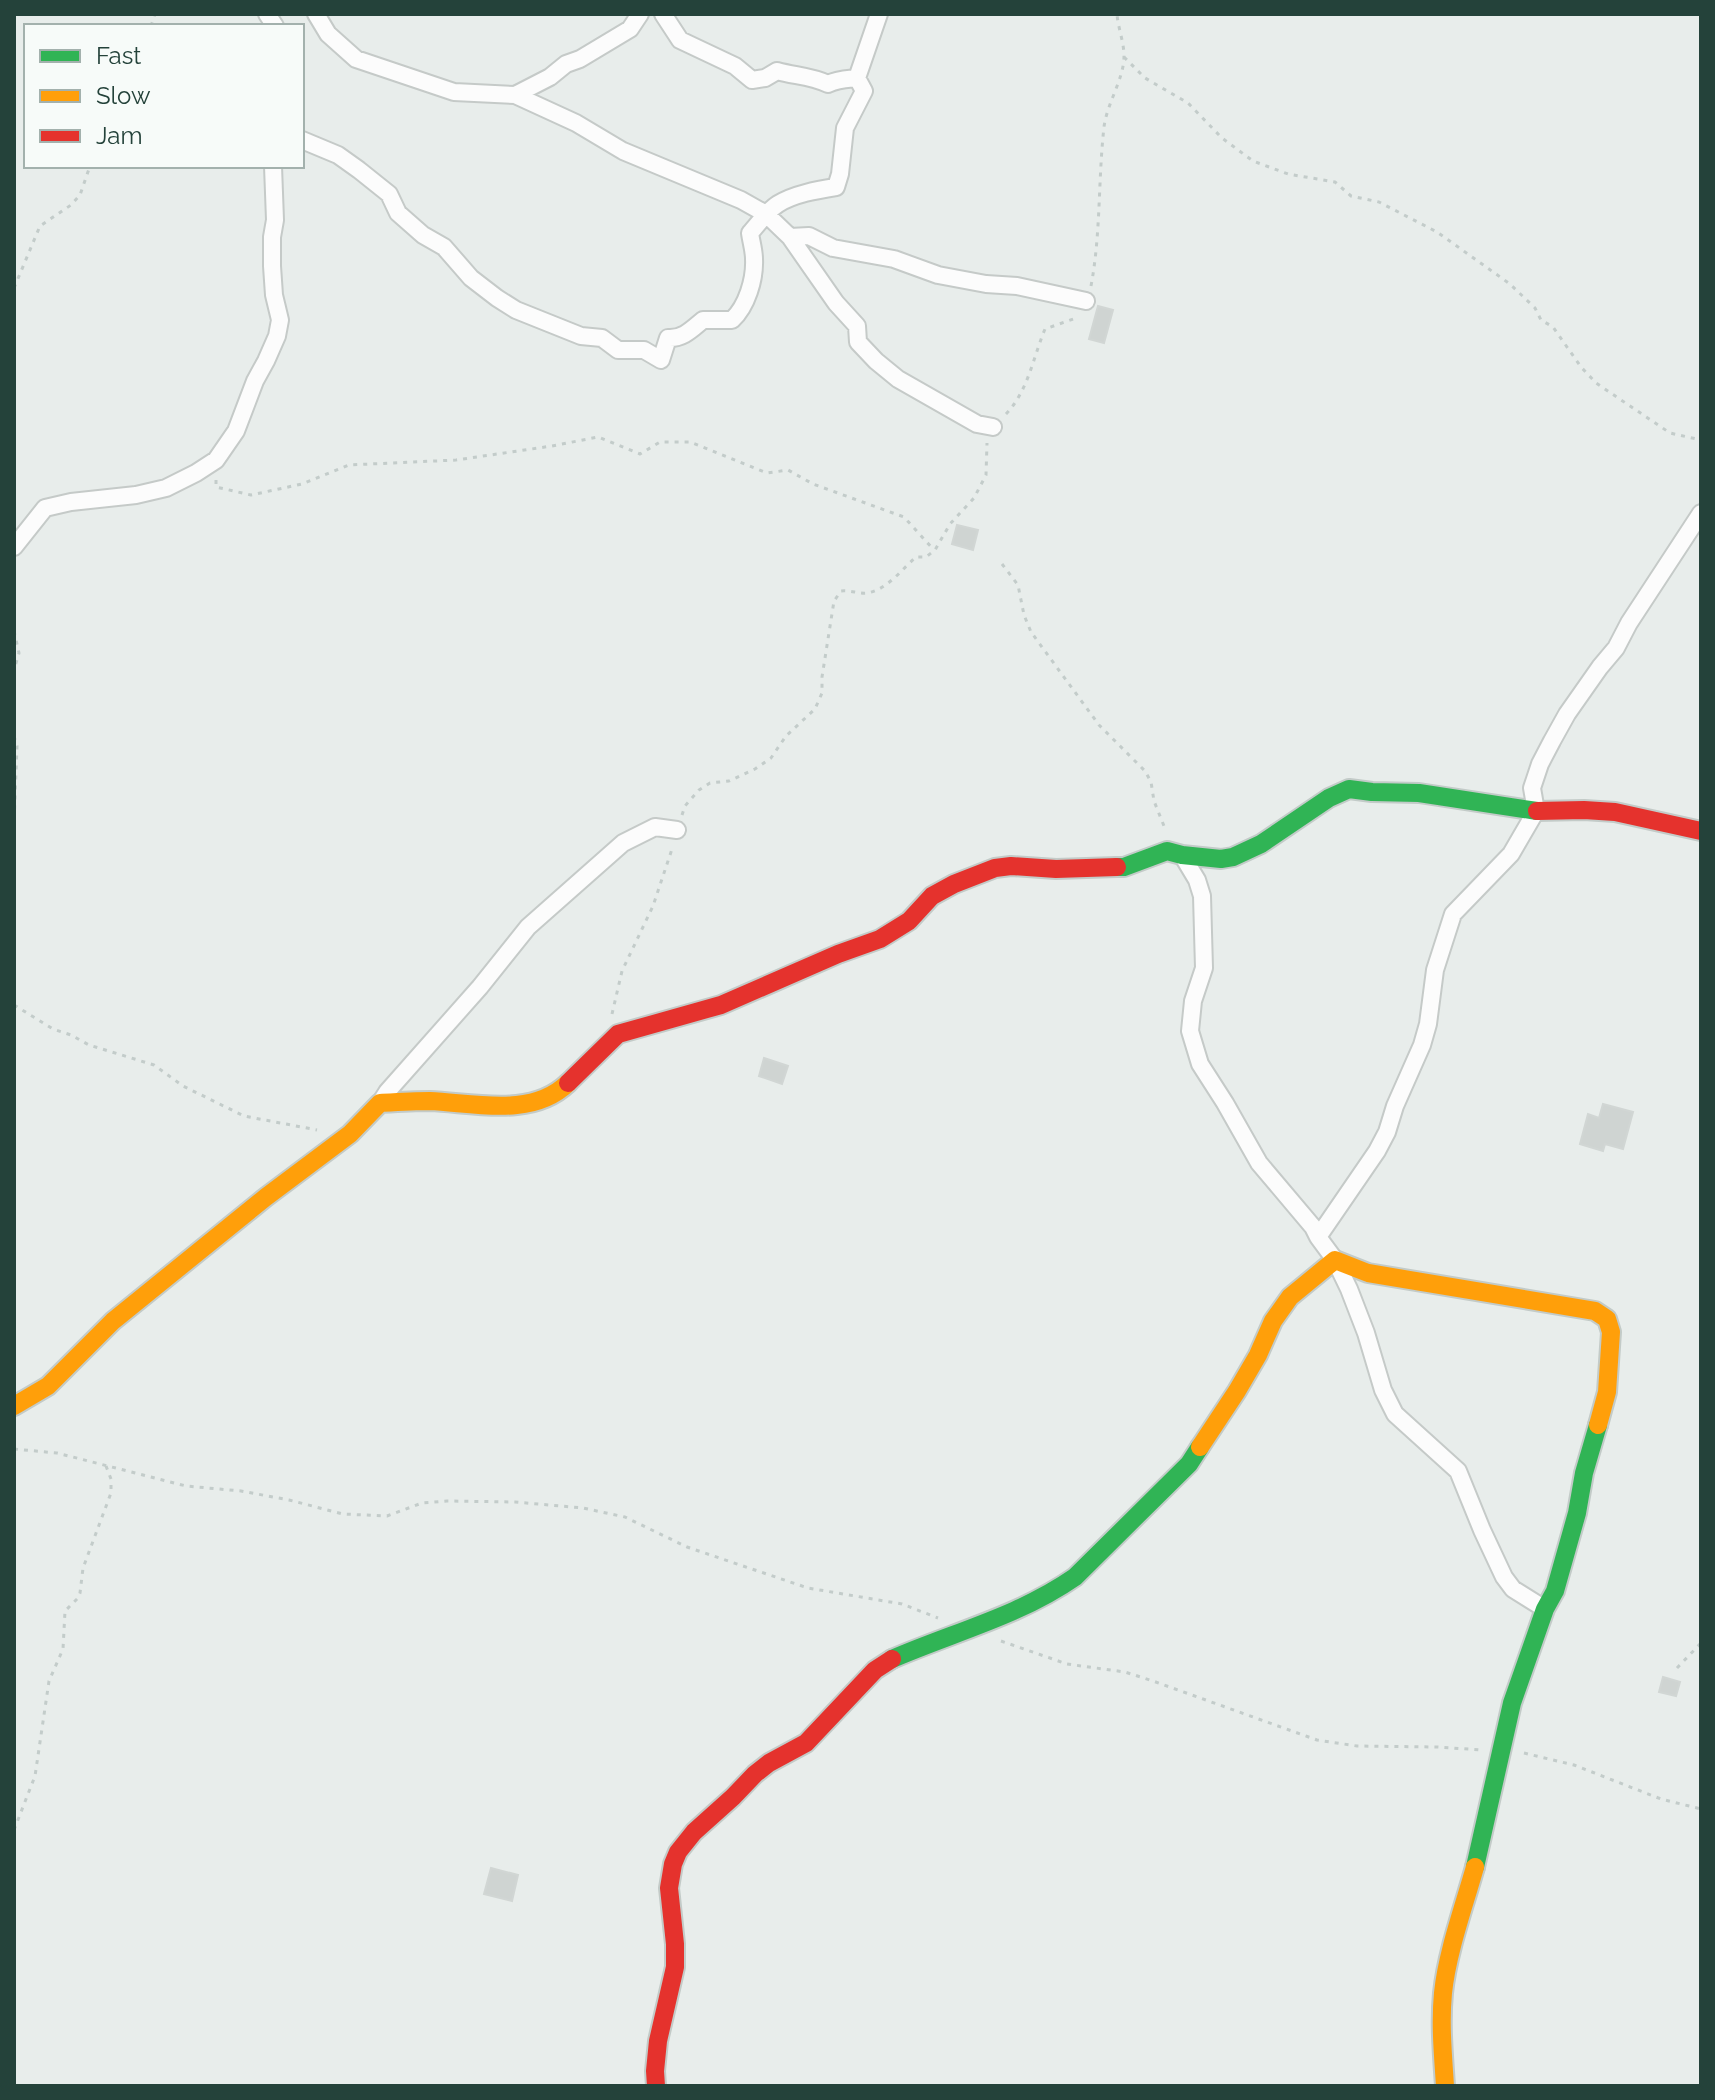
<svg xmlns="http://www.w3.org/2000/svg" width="1715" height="2100" font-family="Raleway,sans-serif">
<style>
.building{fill:#cfd4d2;stroke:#d1d6d4;stroke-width:2}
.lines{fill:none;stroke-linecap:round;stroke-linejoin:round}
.street-casing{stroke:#c5cac8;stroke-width:20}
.fast-casing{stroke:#c3cbc8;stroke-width:22}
.slow-casing{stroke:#c3cbc8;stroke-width:22}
.jam-casing{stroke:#c3cbc8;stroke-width:22}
.path{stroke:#c3ccca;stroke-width:3;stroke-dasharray:4 6;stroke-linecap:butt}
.street{stroke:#fcfcfc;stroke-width:16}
.fast{stroke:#30b455;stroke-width:18}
.slow{stroke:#ff9f0a;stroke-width:18}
.jam{stroke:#e5322d;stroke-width:18}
</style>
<rect width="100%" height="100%" fill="#e8edeb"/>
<!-- building -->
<path class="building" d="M1098,306L1113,310L1104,343L1089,339Z
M957,525L978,530L973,550L952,544Z
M764,1058L788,1066L782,1084L759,1076Z
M1603,1104L1633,1112L1623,1149L1605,1144L1603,1151L1580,1144L1588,1114L1599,1118Z
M1663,1677L1680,1682L1676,1696L1659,1692Z
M491,1868L518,1875L512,1901L484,1894Z"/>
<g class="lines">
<!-- street casing -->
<g class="street-casing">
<path id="street" d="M267,14L275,26
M316,14L328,34L356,59L454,92L515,95L576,123L623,151L741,200L766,214L790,237L836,303L857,326L858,342L876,361L898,379L977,424L993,427
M663,14L680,40L735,66L752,80L765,78L777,71C795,76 811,76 828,84C837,79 847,79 857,78L879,14
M515,95L550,77L566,64L580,59L630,29L640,14
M302,140L338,155L359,170L389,194L398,213L423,235L444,247L471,278L497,298L516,310L581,336L602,338L618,350H644L661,360L668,338C683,339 692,329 703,320H732C747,306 755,279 754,259C754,250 751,241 750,233C759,223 767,211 778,204C794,194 817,190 836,187L840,174L845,128L864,91L857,78
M790,237L809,236L833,248L894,259L938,275L986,284L1017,286L1086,301
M14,547L45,508L71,502L136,495L166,488L196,473L216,460L236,431L255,381L266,361L277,336L280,320L274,295L272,266V237L275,220L273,166
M1182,855L1197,880L1202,896L1204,968L1193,1001L1190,1031L1200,1064L1225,1103L1259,1163L1313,1227L1318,1237
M380,1103L387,1092L480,987L528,927L623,843L655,827L677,830
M1545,1609L1513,1589L1504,1577L1482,1530L1458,1471L1395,1414L1383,1390L1366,1333L1349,1289L1335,1260L1318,1237L1377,1151L1387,1132L1395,1106L1422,1045L1428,1024L1435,970L1453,914L1511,854L1536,811L1532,788L1540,764L1552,741L1567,714L1600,667L1616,648L1629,623L1701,513"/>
</g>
<!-- fast casing -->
<g class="fast-casing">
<path id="fast" d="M1117,867H1124L1167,851L1182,855L1221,859L1233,857L1261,844L1329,798L1349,789L1372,792L1419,793L1537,811
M892,1659C954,1632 1019,1616 1075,1577L1189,1464L1200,1447
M1475,1867L1512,1703L1545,1609L1555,1591L1577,1513L1584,1473L1598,1425"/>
</g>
<!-- slow casing -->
<g class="slow-casing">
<path id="slow" d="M14,1406L48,1386L113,1321L266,1197L350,1134L380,1103C397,1102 413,1101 430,1101C475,1103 532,1118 568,1083
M1200,1447L1237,1391L1258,1355L1273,1321L1290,1297L1335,1260L1368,1273L1595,1311L1607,1319L1611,1332L1607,1392L1598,1425
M1445,2086C1443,2055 1440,2024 1443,1993C1447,1953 1464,1906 1475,1867"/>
</g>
<!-- jam casing -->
<g class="jam-casing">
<path id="jam" d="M1537,811L1584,810L1615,812L1701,831
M568,1083L618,1034L721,1005L838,954L880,939L909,921L932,896L954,884L995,868L1011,866L1056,869L1117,867
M656,2086L655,2071L658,2041L675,1967V1944L669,1888L673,1864L678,1852L694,1832L733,1797L755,1774L769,1763L806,1743L875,1670L892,1659"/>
</g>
<!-- path -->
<path class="path" d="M151,26L155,14
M1124,57L1145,78L1188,103L1222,138L1253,161L1288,174L1335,182L1351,196L1379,202L1437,232L1510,284L1535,308L1541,320L1553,327L1581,367L1596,383L1670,433L1701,440
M1091,286C1101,233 1098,180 1104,127C1107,103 1124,79 1124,56C1124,42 1118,28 1117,14
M14,288L40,226L71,205L80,195L90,166
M1006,414C1028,391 1033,358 1045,329L1076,318
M216,480V487L251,495L302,484L349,465L456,460L552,446L598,437L640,454L660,442H690L767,473L788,470L813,484L904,517L933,549
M1002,564L1018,585L1024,615L1031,632L1099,725L1145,771L1151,782L1154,801L1166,831
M14,631L19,653L14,670
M14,736L17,746L14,825
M682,815L685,806L699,790L710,783L729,781L755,769L771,758L786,736L815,709L822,693V677L834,601L841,591C850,590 859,594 867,593C887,590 902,569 916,557H926L935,550L950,524L974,498L986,475L987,443
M14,1005L53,1029L71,1035L89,1045L154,1065L183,1086L244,1116L317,1130
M612,1014L622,971L653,906L672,849
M14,1449L57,1453L186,1486L241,1491L289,1500L343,1514L387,1516L422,1503L447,1501L515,1502L583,1508L625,1517L687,1547L808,1588L902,1604L938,1618
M1001,1641L1067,1664L1125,1672L1153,1681L1317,1740L1357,1746L1438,1747L1481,1750
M1677,1668L1701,1643
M1524,1753L1574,1765L1661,1799L1701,1809
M14,1830L35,1776L49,1681L63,1649L65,1611L78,1598L80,1593L83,1568L111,1493V1479L106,1466"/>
<!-- street -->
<use href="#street" class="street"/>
<!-- fast -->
<use href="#fast" class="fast"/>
<!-- slow -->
<use href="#slow" class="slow"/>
<!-- jam -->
<use href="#jam" class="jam"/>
</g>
<!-- border -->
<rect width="1715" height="2100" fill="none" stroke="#24423a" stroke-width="32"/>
<!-- legend -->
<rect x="24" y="24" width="280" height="144" fill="#f7fbf9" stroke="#a3b1ad" stroke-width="2"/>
<rect x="40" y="50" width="40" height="12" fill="#30b455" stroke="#a3b1ad" stroke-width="2"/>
<text x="96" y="64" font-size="24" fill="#24423a">Fast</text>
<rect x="40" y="90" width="40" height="12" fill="#ff9f0a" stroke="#a3b1ad" stroke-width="2"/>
<text x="96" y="104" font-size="24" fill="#24423a">Slow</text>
<rect x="40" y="130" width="40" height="12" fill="#e5322d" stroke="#a3b1ad" stroke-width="2"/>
<text x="96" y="144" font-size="24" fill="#24423a">Jam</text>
</svg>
